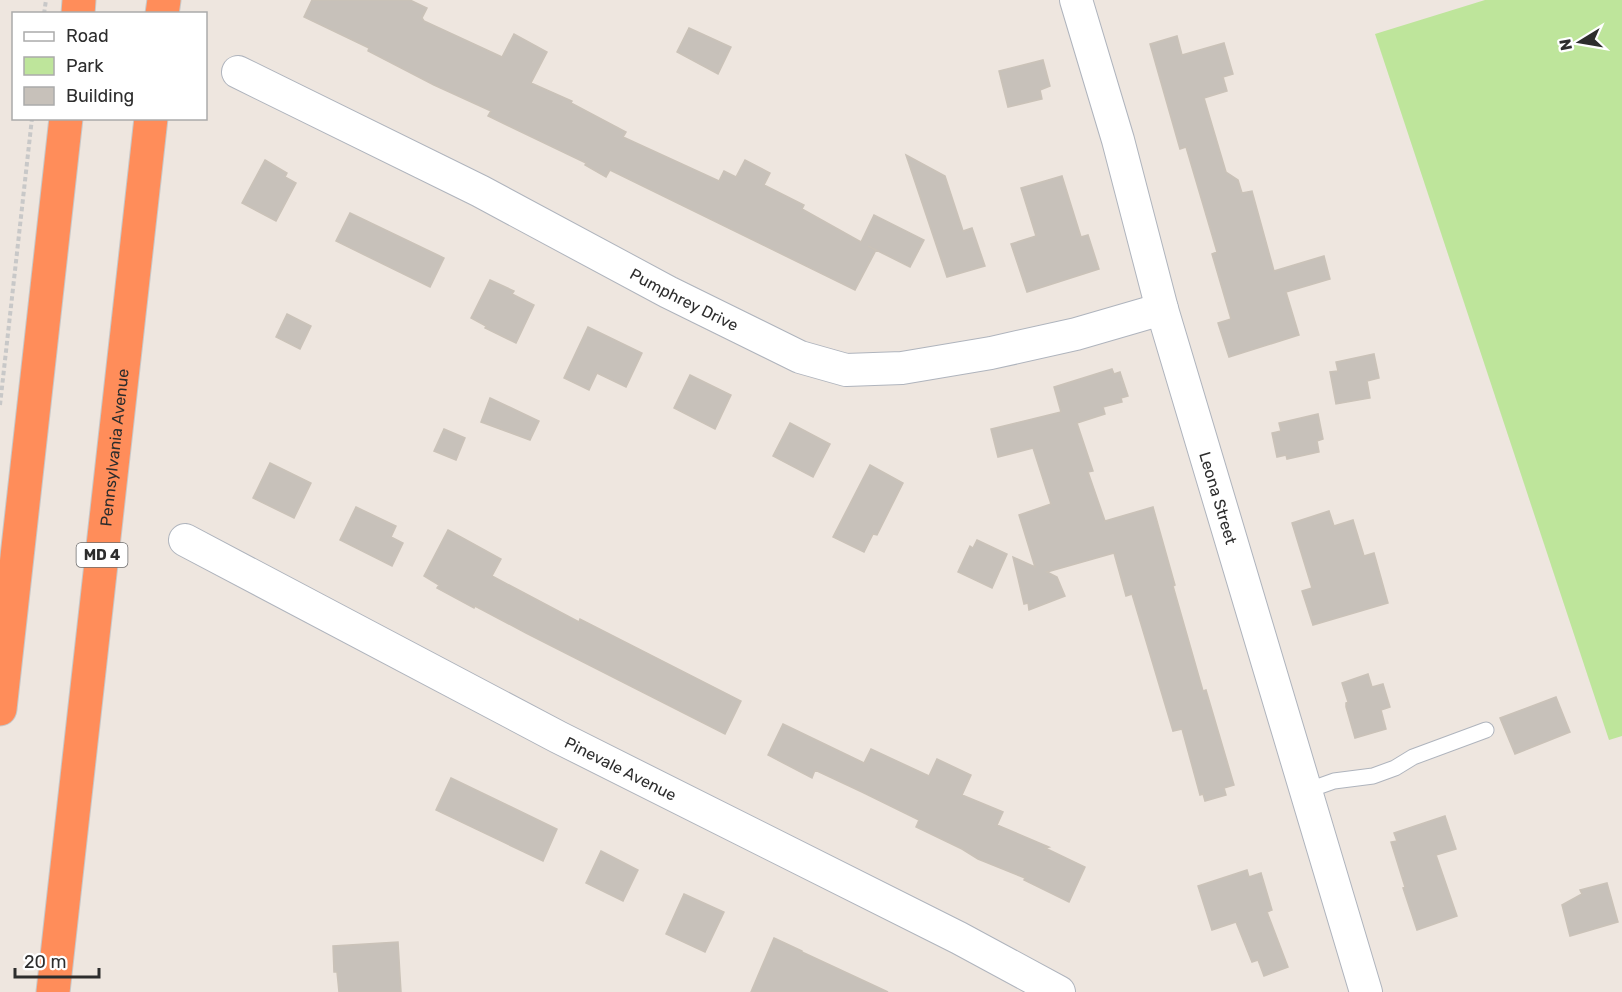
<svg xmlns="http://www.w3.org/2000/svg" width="1622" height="992" font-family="Rubik,sans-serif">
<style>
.green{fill:#bee59b}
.building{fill:#c7c1ba;stroke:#cac2b8;stroke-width:1.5}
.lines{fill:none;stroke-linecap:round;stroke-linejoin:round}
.lane-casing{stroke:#afb4bd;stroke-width:17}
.street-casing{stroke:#afb4bd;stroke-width:34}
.highway-casing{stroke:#c8c8c8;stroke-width:35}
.path{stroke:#c8c8c8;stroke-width:4;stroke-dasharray:4.5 3;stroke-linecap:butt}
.lane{stroke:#fff;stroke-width:15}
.street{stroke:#fff;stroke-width:32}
.highway{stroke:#ff8d5a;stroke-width:33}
.labels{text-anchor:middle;stroke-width:5;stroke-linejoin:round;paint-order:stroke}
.shield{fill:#fff;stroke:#6c6c6c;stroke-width:1.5}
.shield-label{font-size:15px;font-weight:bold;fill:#2d2d2d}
.street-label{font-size:16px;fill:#2d2d2d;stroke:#fff}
</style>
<rect width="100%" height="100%" fill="#eee6df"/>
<!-- green -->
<path class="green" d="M1485,0H1622V736L1609,740L1375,34Z"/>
<!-- building -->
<path class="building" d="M312,0H410L427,8L422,18L424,21L502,57L514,34L547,52L531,83L572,101L571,103L626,132L623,137L719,181L724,171L736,177L745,160L770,173L764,185L804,205L802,209L861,242L874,215L924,240L910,267L868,246L876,250L855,290L610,170L606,177L585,165L586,163L488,116L491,111L434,85L368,51L369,48L304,17Z
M689,28L731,47L718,74L677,52Z
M1177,36L1182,55L1224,43L1233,74L1223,77L1227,91L1204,98L1226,172L1238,180L1242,193L1252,191L1274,271L1324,256L1330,279L1286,292L1299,335L1229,357L1218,323L1231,319L1212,254L1217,252L1186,147L1180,149L1150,44Z
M1043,60L1050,86L1040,90L1042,99L1008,107L999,71Z
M906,155L945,176L963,231L972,228L985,266L947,277Z
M265,160L287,173L285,177L296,183L276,221L242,203Z
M1062,176L1081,237L1088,235L1099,269L1027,292L1011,244L1036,236L1021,188Z
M350,213L444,258L430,287L336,241Z
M490,280L514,291L512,294L534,305L516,343L485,328L486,326L471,318Z
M287,314L311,326L300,349L276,337Z
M588,327L642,353L626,387L597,373L589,390L564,378Z
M1374,354L1379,378L1367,381L1370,398L1336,404L1330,372L1338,371L1336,362Z
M1112,369L1114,374L1120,372L1128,396L1121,398L1122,402L1103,407L1105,414L1077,423L1093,471L1088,472L1105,521L1153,507L1175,585L1173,586L1203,691L1206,690L1234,785L1224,788L1226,795L1205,801L1203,794L1200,795L1182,729L1173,731L1132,594L1126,596L1114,553L1047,572L1057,577L1065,596L1029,610L1028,603L1024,604L1013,557L1035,567L1019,515L1051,504L1033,448L998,457L991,429L1061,412L1054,387Z
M690,375L731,395L715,429L674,408Z
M490,398L539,421L530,440L481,422Z
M1318,414L1323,439L1317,441L1319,452L1287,459L1286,455L1277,457L1272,433L1281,431L1279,423Z
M790,423L830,444L813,477L773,456Z
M444,429L465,438L456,460L434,451Z
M270,463L311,483L294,518L253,498Z
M870,465L903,483L877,535L873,534L864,552L833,537Z
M356,507L396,526L391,537L403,543L392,566L340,540Z
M1329,511L1334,526L1353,520L1364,556L1374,553L1388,603L1313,625L1302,591L1312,588L1292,523Z
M448,530L501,559L492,576L579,622L580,619L741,701L725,734L526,633L475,606L474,608L437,588L439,585L424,576Z
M977,540L1007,554L992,588L958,572L970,546L973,548Z
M1368,674L1372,687L1383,684L1390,707L1381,710L1386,729L1355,738L1346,707V703L1348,702L1342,683Z
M1556,697L1570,732L1515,754L1500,718Z
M783,724L864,763L871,749L929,776L937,759L971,775L962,795L1003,812L997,825L1049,847L1045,848L1085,867L1069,902L1024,880L1025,878L978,859L962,849L916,827L919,820L862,792L815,770L812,778L768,755Z
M451,778L557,829L543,861L436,810Z
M1445,816L1456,849L1436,855L1457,916L1417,930L1403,888L1405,887L1391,842L1397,841L1394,833Z
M601,851L638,870L623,901L586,883Z
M1247,870L1249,877L1261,873L1272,910L1267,912L1288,967L1264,976L1258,960L1252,962L1236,922L1212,930L1198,886Z
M1607,883L1618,922L1570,936L1562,905L1582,894L1580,890Z
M684,894L724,912L705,952L666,934Z
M774,938L802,951V952L888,992H751Z
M398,942L401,992H339L337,972H334L333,946Z"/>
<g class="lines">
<!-- lane casing -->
<g class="lane-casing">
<path id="lane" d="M1306,791L1334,781L1373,776L1395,768L1413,757L1486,730"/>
</g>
<!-- street casing -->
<g class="street-casing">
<g id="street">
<path id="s1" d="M1076,0L1118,140L1162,309L1366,992"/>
<path id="s2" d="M238,72L480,191L668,292L800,357L846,370L902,368L991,353L1076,334L1162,309"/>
<path id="s3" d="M185,540L558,737L959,938L1059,992"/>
</g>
</g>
<!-- highway casing -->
<g class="highway-casing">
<g id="highway">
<path d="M78,14L79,0"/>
<path d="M162,14L164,0"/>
<path d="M0,709L66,118"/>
<path id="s4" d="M53,992L151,118"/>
</g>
</g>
<!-- path -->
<path class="path" d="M44,14L46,0
M0,405L32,118"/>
<!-- lane -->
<use href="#lane" class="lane"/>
<!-- street -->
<use href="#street" class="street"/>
<!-- highway -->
<use href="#highway" class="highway"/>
</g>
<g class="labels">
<!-- shield labels -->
<rect class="shield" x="76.5" y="543" width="51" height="24" rx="4.5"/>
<g class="shield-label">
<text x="102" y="560">MD 4</text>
</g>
<!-- street labels -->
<g class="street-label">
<text dy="6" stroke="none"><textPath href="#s2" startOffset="501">Pumphrey Drive</textPath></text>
<text dy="6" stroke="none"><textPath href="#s4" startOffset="548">Pennsylvania Avenue</textPath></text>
<text dy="6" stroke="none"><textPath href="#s1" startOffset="518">Leona Street</textPath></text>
<text dy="6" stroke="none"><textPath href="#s3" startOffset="492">Pinevale Avenue</textPath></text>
</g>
</g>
<!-- legend -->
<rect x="12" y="12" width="195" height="108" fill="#ffffff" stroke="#ababab" stroke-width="1.5"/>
<rect x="24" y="32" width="30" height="9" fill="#ffffff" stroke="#ababab" stroke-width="1.5"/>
<text x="66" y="42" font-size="18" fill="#2d2d2d">Road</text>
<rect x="24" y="57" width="30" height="18" fill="#bee59b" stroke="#ababab" stroke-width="1.5"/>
<text x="66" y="72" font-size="18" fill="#2d2d2d">Park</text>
<rect x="24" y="87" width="30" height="18" fill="#c7c1ba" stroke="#ababab" stroke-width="1.5"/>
<text x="66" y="102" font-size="18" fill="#2d2d2d">Building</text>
<!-- north arrow -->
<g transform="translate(1580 42) rotate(259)" stroke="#ffffff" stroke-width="4.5" paint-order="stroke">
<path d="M0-4.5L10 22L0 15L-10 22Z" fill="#2d2d2d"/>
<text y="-9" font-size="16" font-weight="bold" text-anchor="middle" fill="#2d2d2d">N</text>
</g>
<!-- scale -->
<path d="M15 968v9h84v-9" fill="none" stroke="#2d2d2d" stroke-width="3"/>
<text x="24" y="968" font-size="18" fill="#2d2d2d" stroke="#ffffff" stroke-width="4.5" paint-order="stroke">20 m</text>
</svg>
